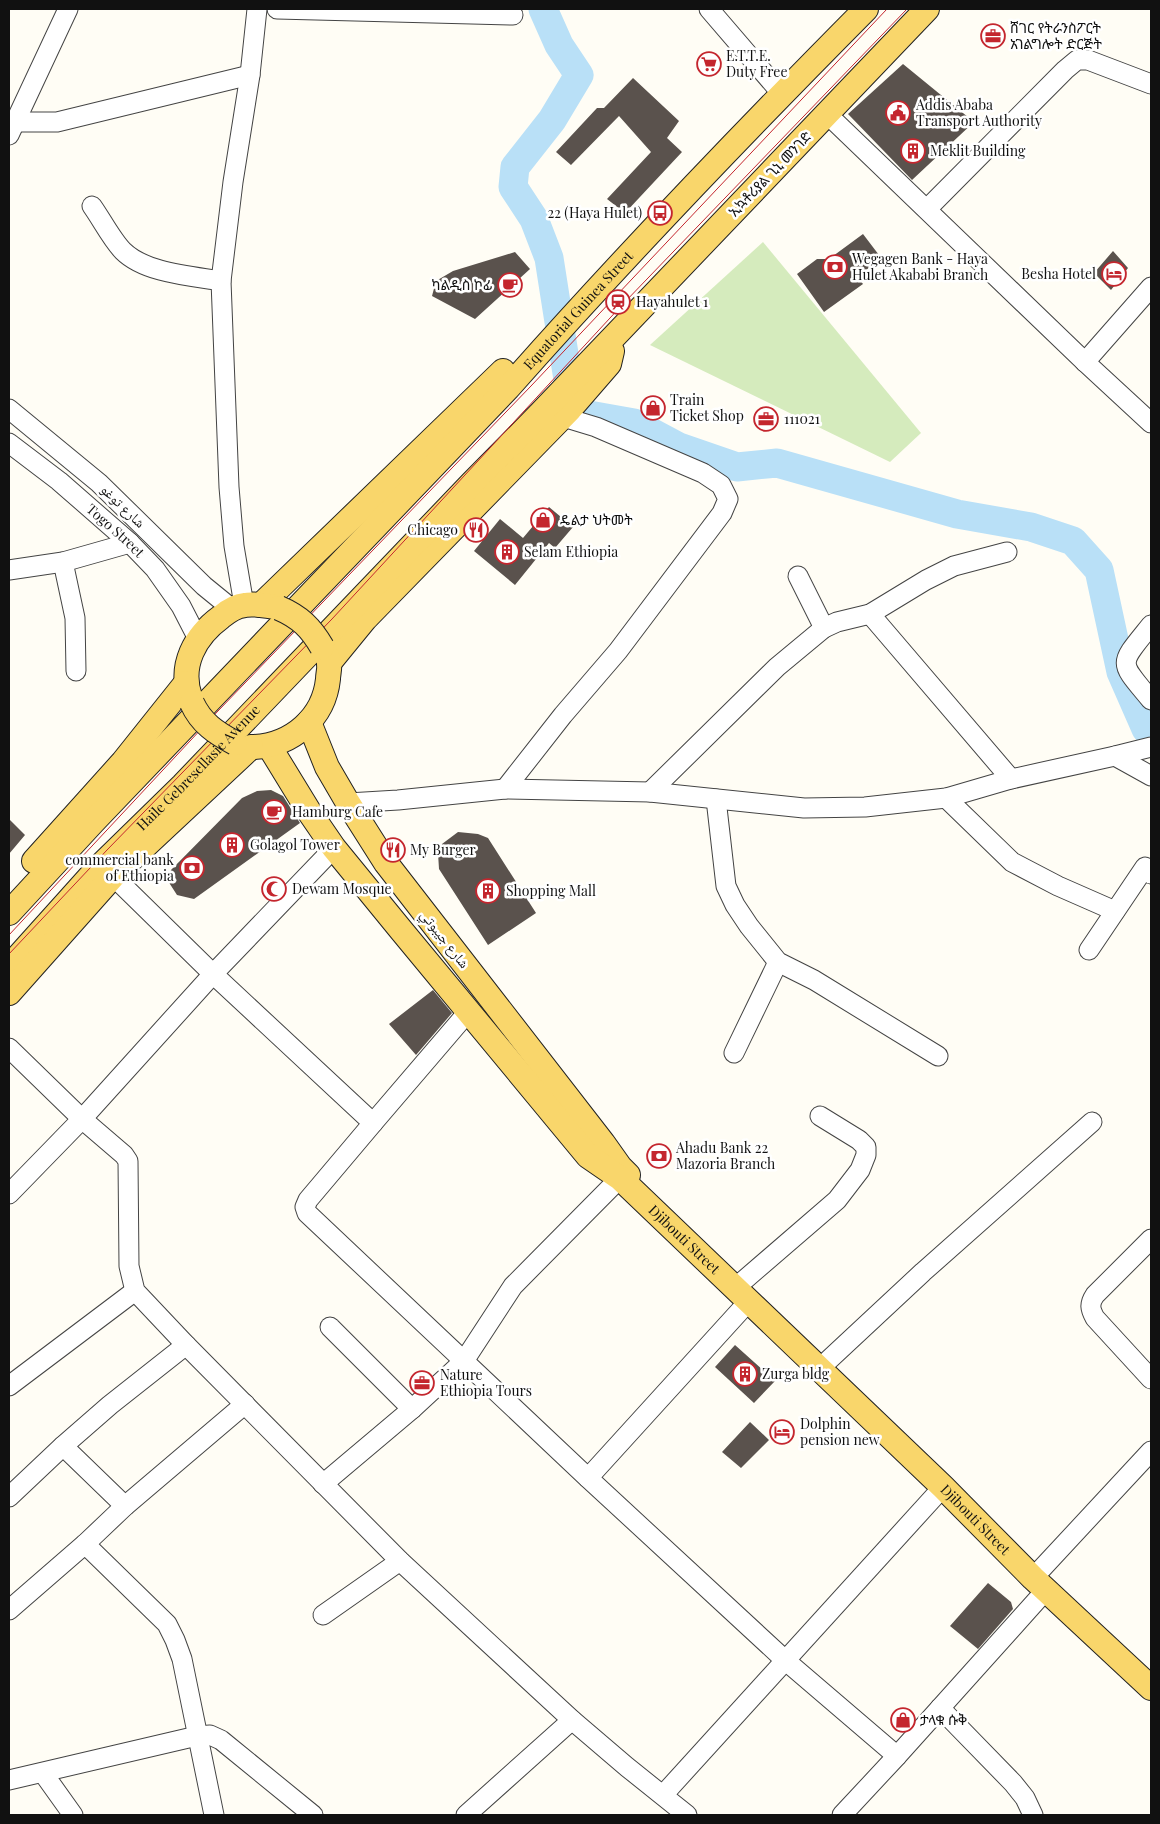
<svg xmlns="http://www.w3.org/2000/svg" width="1160" height="1824" font-family="'Playfair Display','Noto Naskh Arabic','Noto Sans Ethiopic',serif">
<style>
.green{fill:#d5ebbd}
.lines{fill:none;stroke-linecap:round;stroke-linejoin:round}
.river{stroke:#b9e0f7;stroke-width:29}
.building{fill:#5a524d}
.minor-casing{stroke:#444;stroke-width:21}
.major-casing{stroke:#222;stroke-width:26}
.minor{stroke:#fff;stroke-width:19}
.major{stroke:#f9d66b;stroke-width:24}
.tram{stroke:#c4262e;stroke-width:1}
.major-bridge-casing{stroke:#222;stroke-width:26;stroke-linecap:butt}
.major-bridge{stroke:#f9d66b;stroke-width:24}
.labels{text-anchor:middle;stroke-width:5;stroke-linejoin:round;paint-order:stroke}
.poi-label{font-size:14px;fill:#111;stroke:#fff;text-anchor:start}
.street-label{font-size:14px;fill:#111;stroke:#fff}
</style>
<rect width="100%" height="100%" fill="#fffdf5"/>
<!-- green -->
<path class="green" d="M763,242L921,433L890,462L650,345Z"/>
<g class="lines">
<!-- river -->
<path class="river" d="M543,9L559,45L579,75L552,120L515,167L513,187L534,219L549,258L572,405L589,415L634,423L679,447L737,467L777,463L957,514L1031,527L1073,541L1099,570L1121,672L1146,729L1151,734"/>
</g>
<!-- building -->
<path class="building" d="M903,64L974,122L912,180L848,114Z
M633,78L679,121L667,138L682,152L625,213L607,199L651,152L619,116L571,165L556,152L597,108H604Z
M863,234L882,259L857,276L863,284L824,312L797,274L817,259H829Z
M1113,251L1128,268L1111,290L1094,273Z
M515,252L530,269L475,319L432,296L436,281L453,271Z
M549,507L573,527L555,548L549,543L515,585L474,551L500,519L523,538Z
M271,790L283,796L300,823L194,899L177,895L168,881L171,870L242,798L257,791Z
M9,819L25,835L9,854Z
M458,832L478,834L488,838L536,913L488,945L439,869L438,853L442,844Z
M433,990L452,1013L416,1055L389,1024Z
M735,1345L775,1381L754,1403L715,1367Z
M750,1422L769,1440L741,1468L722,1452Z
M988,1583L1011,1602L1013,1609L978,1649L950,1626Z"/>
<g class="lines">
<!-- minor casing -->
<g class="minor-casing">
<g id="minor">
<path d="M277,9L513,15"/>
<path d="M709,9L782,94"/>
<path d="M827,114L1085,362L1151,423"/>
<path d="M15,122H57L250,75"/>
<path d="M9,135L68,9"/>
<path d="M92,206C102,220 112,240 123,251C145,273 191,276 221,281"/>
<path d="M927,209L1065,70L1077,60H1088L1151,84"/>
<path d="M1085,362L1151,287"/>
<path d="M9,409L99,483L204,586L231,608"/>
<path id="s1" d="M9,443L59,481L130,543L155,569L181,606L198,639"/>
<path d="M63,562L75,618L76,671"/>
<path d="M9,570L63,562L130,543"/>
<path d="M798,576L824,628"/>
<path d="M244,605L234,546L229,487L221,281L233,182L250,75L257,9"/>
<path d="M870,614L1011,779"/>
<path d="M1151,625C1118,666 1118,660 1151,700"/>
<path d="M1115,756L1151,776"/>
<path d="M505,789L563,715L618,651L722,513L728,499L721,485L703,473L596,427L563,417"/>
<path d="M650,792L777,667L824,628L837,622L870,614L926,580L954,566L1007,552"/>
<path d="M946,798L1012,862L1058,886L1115,911"/>
<path d="M716,799L726,886L735,905L749,926L778,962L814,980L938,1056"/>
<path d="M348,803L398,800L505,789L650,792L804,808L865,807L946,798L1011,779L1115,756L1151,747"/>
<path d="M113,876L213,974L373,1123L308,1200L305,1207L307,1213L588,1478L786,1661L897,1756L1046,1590"/>
<path d="M1089,950L1145,867L1151,874"/>
<path d="M9,1048L82,1119L124,1155L128,1161L129,1266L135,1291L186,1345L400,1561L572,1720L627,1767L687,1815"/>
<path d="M734,1053L778,962"/>
<path d="M373,1123L468,1012"/>
<path d="M9,1194L82,1119L213,974L334,848"/>
<path d="M1151,1239L1095,1295C1089,1304 1090,1309 1095,1318L1151,1379"/>
<path d="M735,1288L837,1200L860,1170L866,1155V1147L859,1140L820,1116"/>
<path d="M330,1327L412,1409"/>
<path d="M819,1369L923,1272L1092,1122"/>
<path d="M9,1386L135,1291"/>
<path d="M63,1446L110,1405L186,1345"/>
<path d="M588,1478L749,1301"/>
<path d="M323,1484L412,1409L464,1361L513,1286L620,1178"/>
<path d="M9,1497L63,1446L125,1506"/>
<path d="M85,1544L125,1506L245,1404"/>
<path d="M1033,1578L1151,1451"/>
<path d="M9,1610L85,1544L167,1624L175,1640L182,1659L214,1815"/>
<path d="M323,1615L400,1561"/>
<path d="M940,1708L1013,1783L1025,1798L1033,1815"/>
<path d="M43,1773L73,1815"/>
<path d="M9,1780L197,1736L210,1735L221,1740L313,1815"/>
<path d="M663,1795L943,1487"/>
<path d="M466,1815L572,1720"/>
<path d="M842,1815L897,1756"/>
</g>
</g>
<!-- major casing -->
<g class="major-casing">
<g id="major">
<path d="M261,605L503,371"/>
<path d="M329,663L365,619L570,409L609,364L612,351"/>
<path d="M190,697C179,665 195,636 221,617C228,611 235,606 245,605C255,603 266,606 276,607"/>
<path d="M309,722L327,767L348,803L386,863L603,1143L620,1167L628,1175"/>
<path id="s2" d="M269,746L310,813L334,848L401,930L588,1156L620,1178L943,1487L1033,1578L1151,1688"/>
<path d="M254,747C292,745 324,718 328,679C328,674 330,668 329,663C329,659 325,653 323,649"/>
<path d="M34,861L123,762L186,683"/>
<path id="s3" d="M9,913L93,822L508,388C623,258 744,132 866,9"/>
<path id="s4" d="M9,967L97,869L183,785L472,483L540,414L927,9"/>
<path d="M9,993L113,876L251,747"/>
</g>
</g>
<!-- minor -->
<use href="#minor" class="minor"/>
<!-- major -->
<use href="#major" class="major"/>
<!-- tram -->
<path class="tram" d="M9,935L218,711L531,386L887,9
M9,954L107,850L332,619L622,305L907,9"/>
<!-- major-bridge casing -->
<g class="major-bridge-casing">
<path id="major-bridge" d="M279,608C300,617 311,628 322,647
M192,703C201,723 216,733 235,743"/>
</g>
<!-- major-bridge -->
<use href="#major-bridge" class="major-bridge"/>
</g>
<!-- icons -->
<defs>
<g id="office-ring" transform="scale(1.25)"><circle r="9.5" fill="#fff" stroke="#c4262e" stroke-width="1.5"/><path d="M-6-3h4V-5.5h4V-3h4V5H-6ZM-1-4.5V-3h2v-1.5ZM-6 0V1H6V0Z" fill="#c4262e"/></g>
<g id="supermarket-ring" transform="scale(1.25)"><circle r="9.5" fill="#fff" stroke="#c4262e" stroke-width="1.5"/><path d="M-6-5.5h2.5l.6 2H6L4.5 2H-2.5L-4.4-4H-6ZM-1.5 3.2a1.3 1.3 0 1 0 .1 0ZM3 3.2a1.3 1.3 0 1 0 .1 0Z" fill="#c4262e"/></g>
<g id="civic-ring" transform="scale(1.25)"><circle r="9.5" fill="#fff" stroke="#c4262e" stroke-width="1.5"/><path d="M-.6-6.5H3V-4.5H.6V-3L4-1V1h2V6H-6V1h2V-1L-.6-3ZM-1.2 2.5V6h2.4V2.5Z" fill="#c4262e"/></g>
<g id="building-ring" transform="scale(1.25)"><circle r="9.5" fill="#fff" stroke="#c4262e" stroke-width="1.5"/><path d="M-4-6H4V6H1V3H-1V6H-4ZM-2.5-4.3h1.7v1.8h-1.7ZM.8-4.3h1.7v1.8H.8ZM-2.5-1h1.7V.8h-1.7ZM.8-1h1.7V.8H.8Z" fill="#c4262e"/></g>
<g id="bus-ring" transform="scale(1.25)"><circle r="9.5" fill="#fff" stroke="#c4262e" stroke-width="1.5"/><path d="M-5-6H5V4H4V6H2V4H-2V6H-4V4H-5ZM-3.5-4V0h7V-4ZM-3.5 1.2v1.5H-2V1.2ZM2 1.2v1.5H3.5V1.2Z" fill="#c4262e"/></g>
<g id="bank-ring" transform="scale(1.25)"><circle r="9.5" fill="#fff" stroke="#c4262e" stroke-width="1.5"/><path d="M-6-4H6V4H-6ZM0-2.3a2.3 2.3 0 1 0 0 4.6a2.3 2.3 0 1 0 0-4.6Z" fill="#c4262e"/></g>
<g id="hotel-ring" transform="scale(1.25)"><circle r="9.5" fill="#fff" stroke="#c4262e" stroke-width="1.5"/><path d="M-6-4.5h1.5V1H6V5H4.5V3h-9V5H-6ZM-4 0a1.8 1.8 0 1 1 3.6 0ZM.5 0V-2.5h3Q6-2.5 6 0Z" fill="#c4262e"/></g>
<g id="cafe-ring" transform="scale(1.25)"><circle r="9.5" fill="#fff" stroke="#c4262e" stroke-width="1.5"/><path d="M-5.5-4.5H6V0H3Q3 3.5 0 3.5H-2.5Q-5.5 3.5-5.5 0ZM3-3.2v2h1.7v-2ZM-6 4.5H4V6H-6Z" fill="#c4262e"/></g>
<g id="station-ring" transform="scale(1.25)"><circle r="9.5" fill="#fff" stroke="#c4262e" stroke-width="1.5"/><path d="M-3-6H3Q5-6 5-4V2Q5 4 3 4L4.5 6H3L1.5 4h-3L-3 6H-4.5L-3 4Q-5 4-5 2V-4Q-5-6-3-6ZM-3.5-4v3h7v-3ZM-3.5 1v1.5H-2V1ZM2 1v1.5H3.5V1Z" fill="#c4262e"/></g>
<g id="shop-ring" transform="scale(1.25)"><circle r="9.5" fill="#fff" stroke="#c4262e" stroke-width="1.5"/><path d="M-5-2.5h2.3a2.7 3.5 0 0 1 5.4 0H5L5.5 6h-11ZM-1.5-2.5h3a1.5 2.3 0 0 0-3 0Z" fill="#c4262e"/></g>
<g id="restaurant-ring" transform="scale(1.25)"><circle r="9.5" fill="#fff" stroke="#c4262e" stroke-width="1.5"/><path d="M-5-6h1v4h1v-4h1v4h1v-4h1v5L-1.5 .5V6h-2V.5L-5-1ZM5-6V6H3V1.5H1.5Q1.5-4 5-6Z" fill="#c4262e"/></g>
<g id="mosque-ring" transform="scale(1.25)"><circle r="9.5" fill="#fff" stroke="#c4262e" stroke-width="1.5"/><path d="M3.5-4.9A6 6 0 1 0 3.5 4.9A5 5 0 1 1 3.5-4.9Z" fill="#c4262e"/></g>
</defs>
<g fill-rule="evenodd">
<use href="#office-ring" x="993" y="36"/>
<use href="#supermarket-ring" x="709" y="64"/>
<use href="#civic-ring" x="898" y="113"/>
<use href="#building-ring" x="913" y="151"/>
<use href="#bus-ring" x="660" y="213"/>
<use href="#bank-ring" x="835" y="267"/>
<use href="#hotel-ring" x="1114" y="274"/>
<use href="#cafe-ring" x="510" y="285"/>
<use href="#station-ring" x="618" y="302"/>
<use href="#shop-ring" x="653" y="408"/>
<use href="#office-ring" x="766" y="419"/>
<use href="#shop-ring" x="543" y="520"/>
<use href="#restaurant-ring" x="476" y="530"/>
<use href="#building-ring" x="507" y="552"/>
<use href="#cafe-ring" x="274" y="812"/>
<use href="#building-ring" x="232" y="845"/>
<use href="#restaurant-ring" x="393" y="850"/>
<use href="#bank-ring" x="192" y="868"/>
<use href="#mosque-ring" x="274" y="889"/>
<use href="#building-ring" x="488" y="891"/>
<use href="#bank-ring" x="659" y="1156"/>
<use href="#building-ring" x="745" y="1374"/>
<use href="#office-ring" x="422" y="1383"/>
<use href="#hotel-ring" x="782" y="1432"/>
<use href="#shop-ring" x="903" y="1720"/>
</g>
<g class="labels">
<!-- poi labels -->
<g class="poi-label">
<text x="1010" y="33">ሸገር የትራንስፖርት<tspan x="1010" dy="16">አገልግሎት ድርጅት</tspan></text>
<text x="726" y="61">E.T.T.E.<tspan x="726" dy="16">Duty Free</tspan></text>
<text x="916" y="110">Addis Ababa<tspan x="916" dy="16">Transport Authority</tspan></text>
<text x="930" y="156">Meklit Building</text>
<text x="642" y="218" text-anchor="end">22 (Haya Hulet)</text>
<text x="852" y="264">Wegagen Bank - Haya<tspan x="852" dy="16">Hulet Akababi Branch</tspan></text>
<text x="1096" y="279" text-anchor="end">Besha Hotel</text>
<text x="492" y="290" text-anchor="end">ካልዲስ ኮፊ</text>
<text x="636" y="307">Hayahulet 1</text>
<text x="670" y="405">Train<tspan x="670" dy="16">Ticket Shop</tspan></text>
<text x="784" y="424">111021</text>
<text x="560" y="525">ዴልታ ህትመት</text>
<text x="458" y="535" text-anchor="end">Chicago</text>
<text x="524" y="557">Selam Ethiopia</text>
<text x="292" y="817">Hamburg Cafe</text>
<text x="250" y="850">Golagol Tower</text>
<text x="410" y="855">My Burger</text>
<text x="174" y="865" text-anchor="end">commercial bank<tspan x="174" dy="16">of Ethiopia</tspan></text>
<text x="292" y="894">Dewam Mosque</text>
<text x="506" y="896">Shopping Mall</text>
<text x="676" y="1153">Ahadu Bank 22<tspan x="676" dy="16">Mazoria Branch</tspan></text>
<text x="762" y="1379">Zurga bldg</text>
<text x="440" y="1380">Nature<tspan x="440" dy="16">Ethiopia Tours</tspan></text>
<text x="800" y="1429">Dolphin<tspan x="800" dy="16">pension new</tspan></text>
<text x="920" y="1725">ታላቁ ሱቅ</text>
</g>
<!-- street labels -->
<g class="street-label">
<text transform="translate(770 174) rotate(-46)" y="5">ኢኳቶሪያል ጊኒ መንገድ</text>
<text dy="5" stroke="none"><textPath href="#s3" startOffset="829">Equatorial Guinea Street</textPath></text>
<text transform="translate(123 506) rotate(44)" y="5">شارع توغو</text>
<text dy="5" stroke="none"><textPath href="#s1" startOffset="138">Togo Street</textPath></text>
<text dy="5" stroke="none"><textPath href="#s4" startOffset="275">Haile Gebresellasie Avenue</textPath></text>
<text transform="translate(445 939) rotate(52)" y="5">شارع جيبوتي</text>
<text dy="5" stroke="none"><textPath href="#s2" startOffset="648">Djibouti Street</textPath></text>
<text dy="5" stroke="none"><textPath href="#s2" startOffset="1052">Djibouti Street</textPath></text>
</g>
</g>
<!-- border -->
<rect width="1160" height="1824" fill="none" stroke="#111111" stroke-width="20"/>
</svg>
